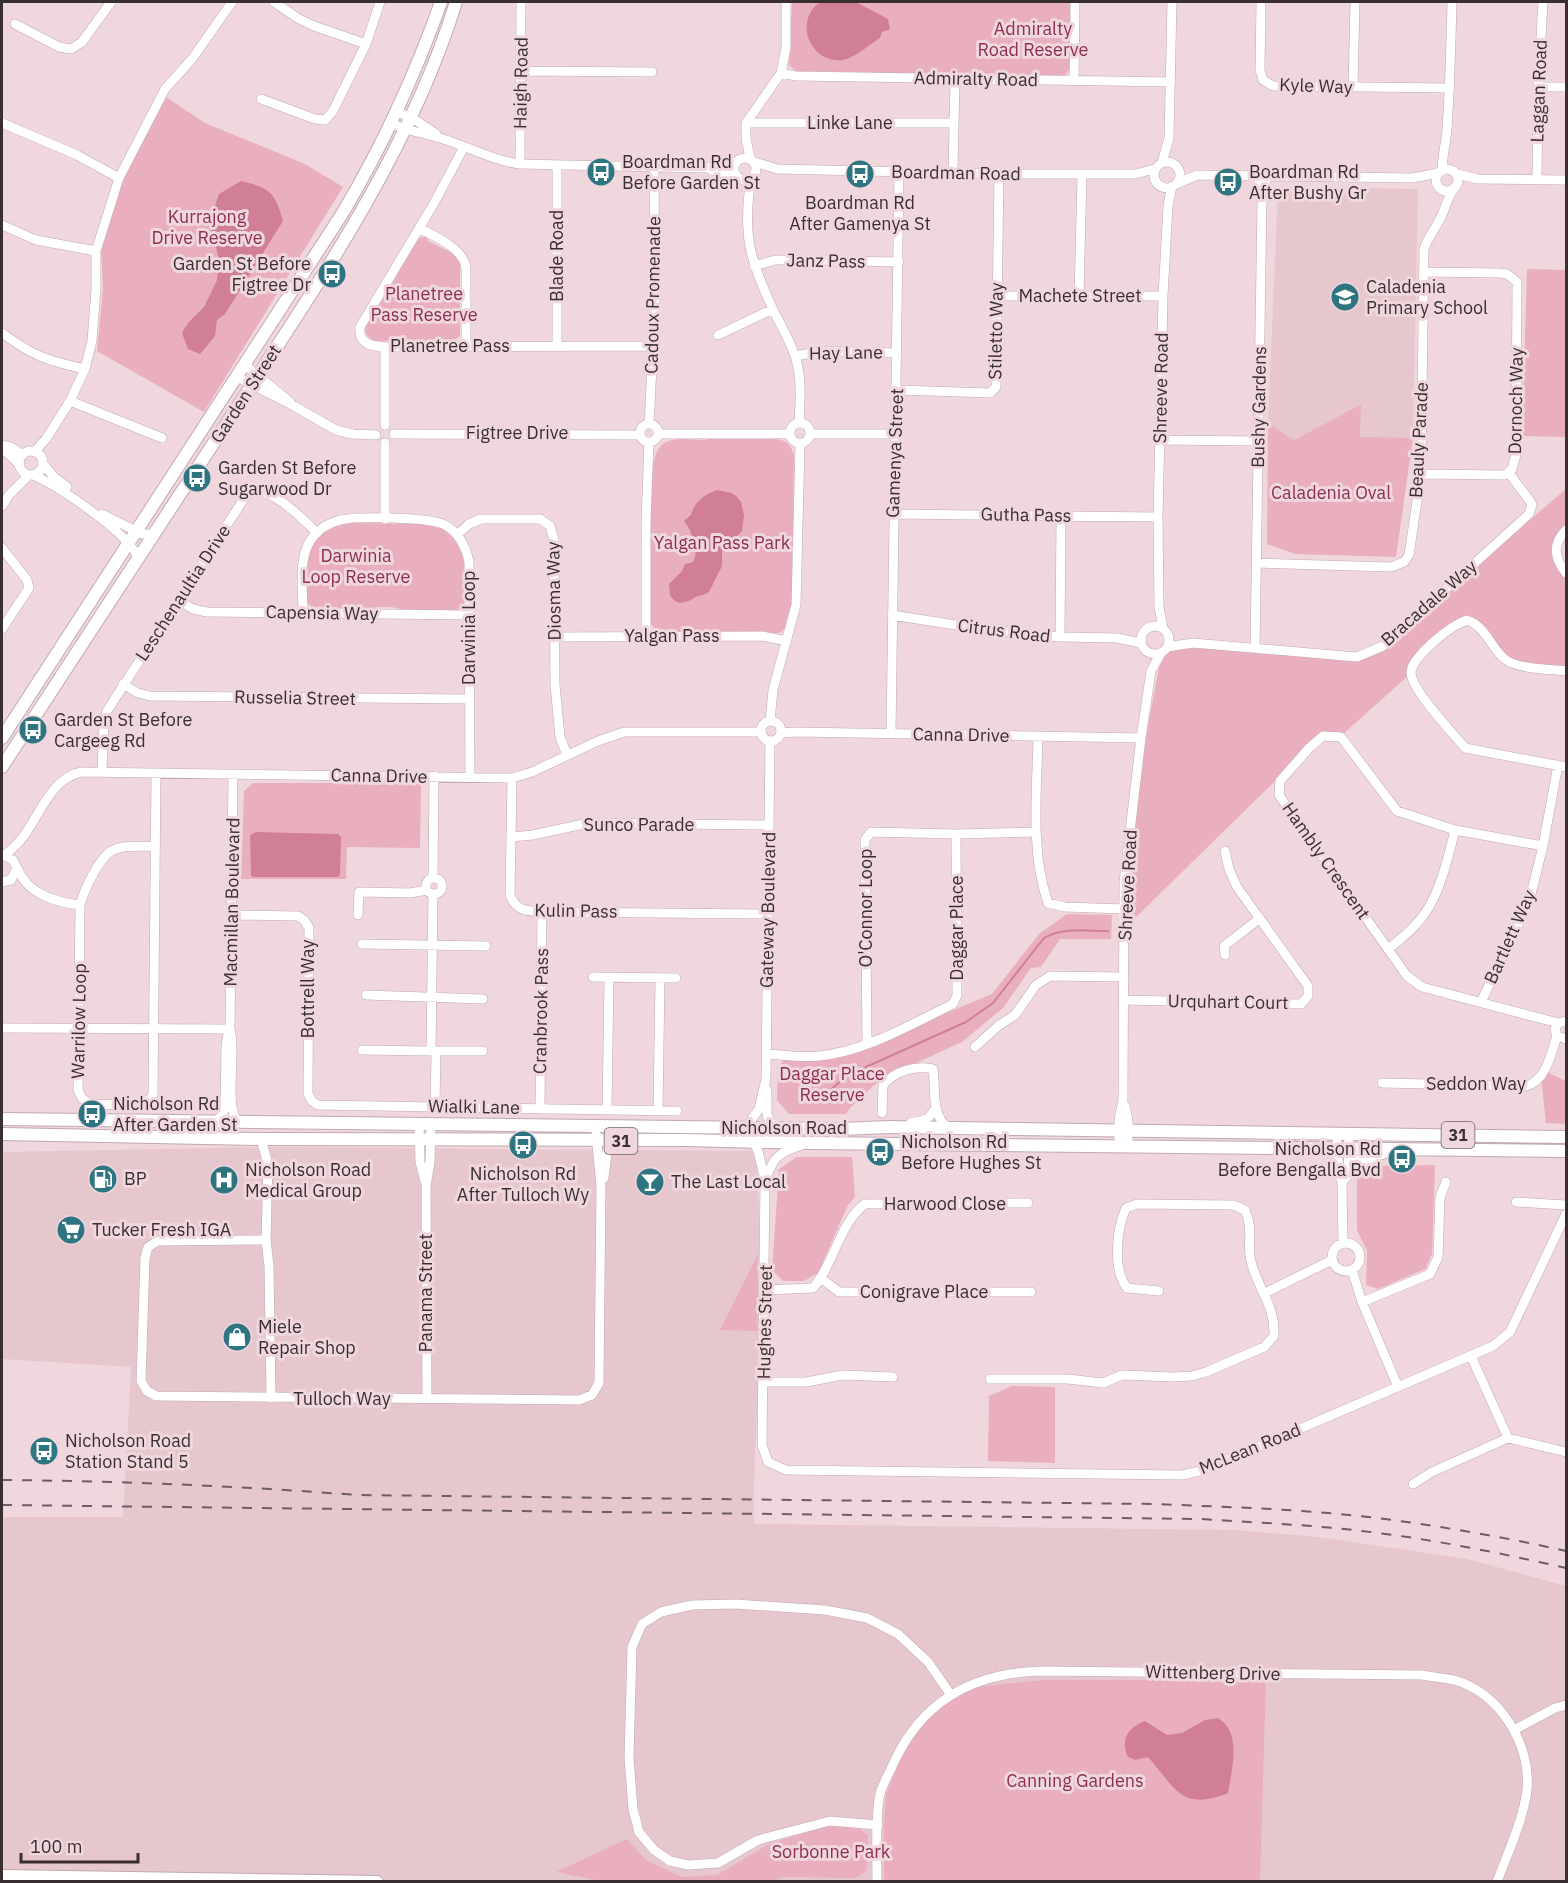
<svg xmlns="http://www.w3.org/2000/svg" width="1568" height="1883" font-family="'IBM Plex Sans',sans-serif">
<style>
.built{fill:#e7c7ce}
.green{fill:#e9afbe}
.water{fill:#d17f97}
.lines{fill:none;stroke-linecap:round;stroke-linejoin:round}
.stream{stroke:#d17f97;stroke-width:2}
.minor-casing{stroke:#c1a9af;stroke-width:10}
.major-casing{stroke:#c1a9af;stroke-width:14}
.minor{stroke:#fff;stroke-width:9}
.major{stroke:#fff;stroke-width:12}
.rail{stroke:#6c5e61;stroke-width:2;stroke-dasharray:10 10;stroke-linecap:butt}
.labels{text-anchor:middle;stroke-width:6;stroke-linejoin:round;paint-order:stroke}
.shield{fill:#f0d7dd;stroke:#706165;stroke-width:1.5}
.shield-label{font-size:16px;font-weight:bold;fill:#392f31}
.park-label{font-size:18px;fill:#8e2e51;stroke:#f0d7dd}
.street-label{font-size:18px;fill:#392f31;stroke:#f0d7dd}
.poi-label{font-size:18px;fill:#392f31;stroke:#f0d7dd;text-anchor:start}
</style>
<rect width="100%" height="100%" fill="#f0d7dd"/>
<!-- built -->
<path class="built" d="M1281,187L1418,189L1413,438H1360V404L1294,440L1268,423L1278,189Z
M276,1147L752,1151L757,1166L762,1288L754,1487V1524L1234,1530L1318,1537L1468,1559L1566,1586V1881H2V1517H123L131,1367L2,1359V1152Z"/>
<!-- green -->
<path class="green" d="M792,2H1072L1070,68L1064,77L796,71L789,65Z
M166,97L205,123L305,164L343,187L204,412L97,351L103,290L101,252L122,182Z
M427,237L428,241L452,253L460,262V336L453,341H381L380,343C349,334 375,309 387,294L415,242L419,238Z
M1527,269L1566,270V439L1564,437L1522,436Z
M1361,404L1360,437L1413,438L1396,557L1295,554L1267,544L1268,423L1294,440Z
M708,438C723,438 777,434 787,443C791,446 792,450 794,455L792,604L786,628L779,633L665,632L656,630L651,624L650,506L652,462H654C659,432 683,440 706,440Z
M1566,489V527L1554,549L1566,575V671L1514,661L1507,657L1466,617L1414,661L1407,677L1343,734H1323L1129,924L1136,811L1148,725L1160,663L1166,653L1174,649L1204,648L1249,650L1359,659L1381,648Z
M351,523L430,524L445,529L454,537L462,549L466,567L464,605L457,611L403,610C393,606 378,606 368,609L312,607L307,602V597C307,558 305,530 351,523Z
M253,783H421L420,848L347,847L346,879H241L244,791Z
M1067,914L1112,915L1111,939H1060L1041,967L1031,968L1003,1008L962,1042L890,1075L874,1085L849,1109L846,1114H789L777,1100L778,1067L784,1060L816,1058L932,1019L992,994L1039,934Z
M1545,1068L1551,1074L1566,1081V1124L1546,1123L1541,1077Z
M797,1157H852L855,1197L848,1205L818,1273L804,1281H783L772,1270L779,1169Z
M1435,1165L1432,1254L1425,1269L1378,1289L1366,1285L1367,1251L1357,1230V1180L1368,1166Z
M758,1254L757,1331L720,1330Z
M1012,1386L1055,1387V1463L988,1461L989,1396Z
M1043,1680H1266L1260,1881H884V1826L886,1796L902,1747L933,1712L975,1687Z
M828,1826L860,1829L868,1835L867,1870L861,1875L854,1878L782,1877L773,1882H606L556,1872L627,1839L646,1860L682,1877L717,1875L769,1844Z"/>
<!-- water -->
<path class="water" d="M820,2H856L888,19L890,29L882,32L880,38C870,44 855,58 843,60C810,64 793,21 820,2Z
M241,181C270,188 275,192 283,221L225,314L217,320L215,336L200,354L188,349L182,333L188,323L204,307L217,280L219,259L209,223L219,194Z
M717,490L732,493L736,496L741,502L744,515L742,531L722,552V566L709,592C705,595 700,595 696,597C686,603 677,607 670,595L669,584L682,571L685,564L693,562C700,552 691,529 684,521L691,515C694,502 705,494 717,490Z
M256,832L338,834L341,837L340,874L338,877H253L251,875L250,835Z
M1218,1718C1242,1732 1232,1769 1228,1793C1180,1812 1176,1788 1148,1757L1135,1760L1128,1757C1120,1740 1128,1727 1145,1721L1167,1735L1182,1733L1205,1720Z"/>
<g class="lines">
<!-- stream -->
<path class="stream" d="M822,1097L848,1075L966,1022L993,1003L1044,938C1063,927 1087,931 1108,931"/>
<!-- minor casing -->
<g class="minor-casing">
<path id="minor" d="M274,2L299,19L314,26L366,44L380,2
M1261,2L1260,70L1263,80L1273,86L1450,88
M15,24L59,47L71,49L82,42L111,2
M521,71L652,72
M781,73L796,76L1171,82
M1074,80L1075,2
M1353,87L1355,2
M1538,87H1566
M261,99L315,119L325,120L333,111L366,44
M396,111L417,121L436,134
M2,123L77,155L119,178
M391,123C407,131 423,133 440,138C467,146 491,160 520,164L705,168L736,162
M746,123H954
M464,147L433,205L360,327C358,344 371,346 385,347L654,346
M734 169a11 11 0 1 1 22 0a11 11 0 1 1-22 0Z
M750,158L746,138V123L781,73L786,48V2
M755,162L777,169L999,174H1135L1155,169
M1154 175a13 13 0 1 1 26 0a13 13 0 1 1-26 0Z
M1162,163L1169,138L1172,2
M520,164L521,2
M557,166V345
M1436 180a11 11 0 1 1 22 0a11 11 0 1 1-22 0Z
M711,170L737,176
M1442,171C1442,156 1446,143 1447,129C1450,86 1451,44 1452,2
M953,172L955,78
M1457,174L1478,179L1566,180
M751,178C742,236 750,260 774,312C782,327 791,343 796,359C802,380 800,401 799,423
M1537,180L1538,87L1543,2
M1176,184L1197,175L1412,178L1439,173
M1262,201L1265,195L1266,176
M2,225L36,240L96,251
M419,228C435,237 462,247 466,267V346
M754,266L775,260H786L899,262
M997,296H1163
M1079,296L1082,175
M2,333C33,356 48,361 85,369
M718,335L773,309
M795,356L823,351L897,353
M245,365L290,402
M237,377L294,406L336,430L353,434L376,435
M897,390L990,393L996,387L999,174
M70,401L162,438
M790 433a10 10 0 1 1 20 0a10 10 0 1 1-20 0Z
M640 433a9 9 0 1 1 18 0a9 9 0 1 1-18 0Z
M649,424L655,309L654,167
M385,425V347
M394,434L640,435
M658,434H790
M810,434H896
M1160,440L1258,441
M2,445L11,447L23,455
M2,448L20,465
M19 463a12 12 0 1 1 24 0a12 12 0 1 1-24 0Z
M34,452L46,439L70,401L85,369L92,341L96,289V251L119,178L165,89L192,59L232,2
M43,464L54,477L67,487
M1421,474L1505,475L1512,469L1516,455L1517,282L1507,274L1499,273L1424,272
M33,475C58,486 129,533 138,558
M2,506L9,495L29,475
M102,514L142,534H154
M893,514L1158,517
M385,519V443
M1566,530C1552,544 1554,558 1566,573
M457,535L469,524L481,519H540L550,526L554,540L555,685L560,737L567,755
M2,548L27,580L29,588L2,629
M1257,563L1391,567L1404,562L1409,555L1421,474L1424,249C1428,237 1435,229 1440,219C1446,208 1447,197 1455,187
M178,600L193,609L207,612L469,615
M303,613C303,590 298,560 310,541C317,530 329,523 340,520C357,516 430,517 445,525C459,533 466,547 469,562L470,776
M892,615L981,629L1060,637L1117,638L1141,643
M1141 640a14 14 0 1 1 28 0a14 14 0 1 1-28 0Z
M1163,628L1159,607L1158,517L1163,296L1168,206L1172,186
M646,636V522L649,442
M556,637L762,636L787,641
M1060,637L1061,516
M1167,647L1193,643L1357,657L1383,646L1529,514L1532,505L1530,501L1509,473
M1255,648L1262,201L1259,194V176
M1566,671C1551,669 1518,669 1506,660C1491,649 1486,626 1467,620C1451,626 1437,638 1425,650C1420,656 1411,664 1411,673C1412,691 1453,733 1465,748L1566,767
M123,684L138,693L150,696L470,699
M761 731a10 10 0 1 1 20 0a10 10 0 1 1-20 0Z
M770,721L773,690L796,605L800,443
M781,733L795,732L1141,738
M891,733L899,172
M1038,736C1037,791 1030,851 1048,903L1065,907L1124,909
M102,772L104,723L107,711L245,497L254,491C276,491 302,518 317,533
M233,774L230,1029C237,1055 224,1101 237,1121
M512,778L510,895C516,911 527,911 542,912L767,914
M511,837L533,835L588,823L769,825
M155,846C142,847 123,844 111,851C98,860 84,890 80,905L78,1090L82,1098L89,1104L140,1105L153,1097L156,773
M1543,846L1455,830L1397,811L1341,737L1323,736L1309,748L1280,781L1279,795L1407,976L1422,987L1558,1023
M2,855L13,860L17,868L11,880L2,882
M5,855C11,850 18,844 22,838C40,816 50,779 81,772L512,778L532,772L598,741L624,732H760
M17,868C28,894 54,902 80,905
M433,878L434,776
M426 886a8 8 0 1 1 16 0a8 8 0 1 1-16 0Z
M433,894L431,1051H483
M232,915L298,916L304,920L309,928L308,1094L312,1101L318,1105L677,1111
M358,915L359,892L410,893L427,890
M362,944L486,946
M1388,949C1401,939 1416,927 1425,913C1440,893 1449,854 1455,830
M1225,955L1224,946L1259,919
M593,977L676,978
M366,995L483,999
M1124,1000L1301,1004L1308,996V986L1237,887L1229,869L1225,851
M1481,1002L1529,902L1543,846L1558,765
M1566,1021L1558,1023L1555,1029L1557,1036L1566,1039
M2,1028L230,1029
M867,1043L865,840L871,832L956,834L1036,832
M975,1047L998,1026L1015,1015L1036,985L1050,976L1124,977
M362,1050L431,1051
M767,1054C784,1055 802,1058 818,1056C864,1052 912,1024 953,1004L957,995L956,834
M1382,1083L1526,1086C1546,1081 1551,1054 1557,1036
M767,1090V1115L774,1128
M435,1106L436,1051
M1125,1106L1128,1120V1146
M540,1109L542,912
M607,1110L609,978
M658,1111L660,978
M882,1113L883,1085C895,1071 915,1065 933,1069C936,1088 930,1116 949,1128
M217,1121L223,1114L225,1106L226,1047L228,1034
M911,1122C924,1122 930,1119 936,1107
M419,1125L420,1162L425,1181
M746,1127L759,1109L766,1079L770,742
M261,1139L268,1164L266,1240L269,1266L271,1398
M753,1141L758,1151L765,1180L762,1445L768,1462L786,1470L1182,1475L1204,1470L1493,1346L1510,1332L1566,1214
M1337,1142L1339,1174L1342,1182L1343,1244
M1119,1146V1120L1123,1100L1124,882L1141,738L1151,671L1161,653
M604,1178L609,1136L616,1127
M765,1180C774,1157 777,1153 802,1145
M1342,1182L1348,1175L1349,1134
M1516,1202L1566,1205
M266,1240L158,1241L148,1247L145,1258L141,1381L147,1391L156,1396L579,1400L592,1395L599,1383L601,1186L596,1134
M1332 1257a14 14 0 1 1 28 0a14 14 0 1 1-28 0Z
M1352,1270L1362,1302L1398,1387
M821,1278L839,1292H1031
M765,1290L813,1288C834,1264 840,1222 865,1204L1028,1203
M1265,1293L1332,1260
M1362,1302L1430,1274L1438,1257L1440,1197L1446,1182
M1471,1356L1508,1438L1566,1452
M990,1379H1068L1103,1383L1122,1375L1174,1377L1192,1376L1206,1372L1264,1347L1274,1336C1276,1303 1254,1285 1250,1256C1248,1237 1253,1229 1245,1210L1233,1205L1137,1204L1126,1208C1117,1228 1112,1269 1127,1288L1159,1291
M764,1382H806L843,1375L893,1377
M427,1399L426,1186L430,1162L431,1125
M1413,1484L1432,1472L1508,1438
M1514,1730L1555,1708L1566,1705
M878,1825L830,1821L758,1840L718,1863L688,1865L670,1861L654,1850L639,1832L633,1809L629,1758L632,1647L642,1624L661,1612L692,1605L736,1604L825,1610L867,1618L898,1634L928,1662L951,1695
M877,1882C877,1857 875,1817 880,1794C882,1786 887,1777 891,1769C919,1702 971,1673 1041,1671L1422,1675C1433,1677 1444,1678 1454,1680C1500,1693 1531,1744 1527,1790C1523,1821 1508,1852 1497,1882"/>
</g>
<!-- major casing -->
<g class="major-casing">
<path id="major" d="M2,738L342,214C382,147 415,75 441,2
M2,767C81,646 160,524 240,403C323,276 411,148 456,2
M2,1119L841,1129L889,1127L1566,1137
M2,1134L261,1139L686,1140L810,1143L1566,1151
M1349,1168L1354,1163L1387,1151
M2,1876L377,1882"/>
</g>
<!-- minor -->
<use href="#minor" class="minor"/>
<!-- major -->
<use href="#major" class="major"/>
<!-- rail -->
<path class="rail" d="M2,1480C121,1481 239,1486 357,1495L1153,1504C1228,1507 1302,1509 1377,1518C1440,1526 1504,1537 1566,1551
M2,1505L1201,1519C1260,1523 1319,1525 1378,1533C1442,1541 1504,1554 1566,1568"/>
</g>
<!-- icons -->
<defs>
<g id="bus-disc" transform="scale(1.5)"><circle r="9.5" fill="#2e7481" stroke="#f0d7dd"/><path d="M-5-6H5V4H4V6H2V4H-2V6H-4V4H-5ZM-3.5-4V0h7V-4ZM-3.5 1.2v1.5H-2V1.2ZM2 1.2v1.5H3.5V1.2Z" fill="#fff"/></g>
<g id="school-disc" transform="scale(1.5)"><circle r="9.5" fill="#2e7481" stroke="#f0d7dd"/><path d="M0-5L7-2L0 1L-7-2ZM-4 1L0 2.5L4 1V4Q0 6-4 4Z" fill="#fff"/></g>
<g id="fuel-disc" transform="scale(1.5)"><circle r="9.5" fill="#2e7481" stroke="#f0d7dd"/><path d="M-5.5-6h7V0h2V4h1.3V-2.5L3-4.5l.8-.8L6-3V5H2.5V1h-1V6h-7ZM-4.2-4.7v3.2H.2V-4.7Z" fill="#fff"/></g>
<g id="hospital-disc" transform="scale(1.5)"><circle r="9.5" fill="#2e7481" stroke="#f0d7dd"/><path d="M-5-5h3v3.5h4V-5h3V5h-3V1.5h-4V5h-3Z" fill="#fff"/></g>
<g id="bar-disc" transform="scale(1.5)"><circle r="9.5" fill="#2e7481" stroke="#f0d7dd"/><path d="M-6-5H6L.8 .8V4.5H3.5V6h-7V4.5H-.8V.8Z" fill="#fff"/></g>
<g id="supermarket-disc" transform="scale(1.5)"><circle r="9.5" fill="#2e7481" stroke="#f0d7dd"/><path d="M-6-5.5h2.5l.6 2H6L4.5 2H-2.5L-4.4-4H-6ZM-1.5 3.2a1.3 1.3 0 1 0 .1 0ZM3 3.2a1.3 1.3 0 1 0 .1 0Z" fill="#fff"/></g>
<g id="shop-disc" transform="scale(1.5)"><circle r="9.5" fill="#2e7481" stroke="#f0d7dd"/><path d="M-5-2.5h2.3a2.7 3.5 0 0 1 5.4 0H5L5.5 6h-11ZM-1.5-2.5h3a1.5 2.3 0 0 0-3 0Z" fill="#fff"/></g>
</defs>
<g fill-rule="evenodd">
<use href="#bus-disc" x="601" y="172"/>
<use href="#bus-disc" x="860" y="174"/>
<use href="#bus-disc" x="1228" y="182"/>
<use href="#bus-disc" x="332" y="274"/>
<use href="#school-disc" x="1345" y="297"/>
<use href="#bus-disc" x="197" y="478"/>
<use href="#bus-disc" x="33" y="730"/>
<use href="#bus-disc" x="92" y="1114"/>
<use href="#bus-disc" x="523" y="1145"/>
<use href="#bus-disc" x="880" y="1152"/>
<use href="#bus-disc" x="1402" y="1159"/>
<use href="#fuel-disc" x="103" y="1179"/>
<use href="#hospital-disc" x="224" y="1180"/>
<use href="#bar-disc" x="650" y="1182"/>
<use href="#supermarket-disc" x="71" y="1230"/>
<use href="#shop-disc" x="237" y="1337"/>
<use href="#bus-disc" x="44" y="1451"/>
</g>
<g class="labels">
<!-- shield labels -->
<g class="shield">
<rect x="1441.5" y="1122" width="33" height="26" rx="4.5"/>
<rect x="604.5" y="1128" width="33" height="26" rx="4.5"/>
</g>
<g class="shield-label">
<text x="1458" y="1141">31</text>
<text x="621" y="1147">31</text>
</g>
<!-- park labels -->
<g class="park-label">
<text x="1033" y="35">Admiralty<tspan x="1033" dy="21">Road Reserve</tspan></text>
<text x="207" y="223">Kurrajong<tspan x="207" dy="21">Drive Reserve</tspan></text>
<text x="424" y="300">Planetree<tspan x="424" dy="21">Pass Reserve</tspan></text>
<text x="1331" y="499">Caladenia Oval</text>
<text x="722" y="549">Yalgan Pass Park</text>
<text x="356" y="562">Darwinia<tspan x="356" dy="21">Loop Reserve</tspan></text>
<text x="832" y="1080">Daggar Place<tspan x="832" dy="21">Reserve</tspan></text>
<text x="1075" y="1787">Canning Gardens</text>
<text x="831" y="1858">Sorbonne Park</text>
</g>
<!-- street labels -->
<g class="street-label">
<text transform="translate(976 79) rotate(1)" y="6">Admiralty Road</text>
<text transform="translate(521 83) rotate(-89)" y="6">Haigh Road</text>
<text transform="translate(1316 86) rotate(2)" y="6">Kyle Way</text>
<text transform="translate(1539 91) rotate(-88)" y="6">Laggan Road</text>
<text x="850" y="129">Linke Lane</text>
<text transform="translate(956 173) rotate(1)" y="6">Boardman Road</text>
<text transform="translate(557 256) rotate(-90)" y="6">Blade Road</text>
<text transform="translate(826 261) rotate(1)" y="6">Janz Pass</text>
<text transform="translate(653 295) rotate(-89)" y="6">Cadoux Promenade</text>
<text x="1080" y="302">Machete Street</text>
<text transform="translate(996 331) rotate(-89)" y="6">Stiletto Way</text>
<text x="450" y="352">Planetree Pass</text>
<text transform="translate(846 353) rotate(-1)" y="6">Hay Lane</text>
<text transform="translate(1161 388) rotate(-89)" y="6">Shreeve Road</text>
<text transform="translate(246 394) rotate(-57)" y="6">Garden Street</text>
<text transform="translate(1516 401) rotate(-89)" y="6">Dornoch Way</text>
<text transform="translate(1259 407) rotate(-89)" y="6">Bushy Gardens</text>
<text x="517" y="439">Figtree Drive</text>
<text transform="translate(1419 440) rotate(-87)" y="6">Beauly Parade</text>
<text transform="translate(895 453) rotate(-88)" y="6">Gamenya Street</text>
<text transform="translate(1026 515) rotate(1)" y="6">Gutha Pass</text>
<text transform="translate(554 591) rotate(-91)" y="6">Diosma Way</text>
<text transform="translate(183 593) rotate(-57)" y="6">Leschenaultia Drive</text>
<text transform="translate(1429 603) rotate(-41)" y="6">Bracadale Way</text>
<text transform="translate(322 613) rotate(1)" y="6">Capensia Way</text>
<text transform="translate(469 628) rotate(-90)" y="6">Darwinia Loop</text>
<text transform="translate(1004 631) rotate(7)" y="6">Citrus Road</text>
<text x="672" y="642">Yalgan Pass</text>
<text transform="translate(295 698) rotate(1)" y="6">Russelia Street</text>
<text transform="translate(961 735) rotate(1)" y="6">Canna Drive</text>
<text transform="translate(379 776) rotate(1)" y="6">Canna Drive</text>
<text x="639" y="831">Sunco Parade</text>
<text transform="translate(1326 861) rotate(55)" y="6">Hambly Crescent</text>
<text transform="translate(1128 885) rotate(-87)" y="6">Shreeve Road</text>
<text transform="translate(232 902) rotate(-89)" y="6">Macmillan Boulevard</text>
<text transform="translate(866 908) rotate(-90)" y="6">O'Connor Loop</text>
<text transform="translate(768 910) rotate(-89)" y="6">Gateway Boulevard</text>
<text transform="translate(576 911) rotate(1)" y="6">Kulin Pass</text>
<text transform="translate(957 928) rotate(-90)" y="6">Daggar Place</text>
<text transform="translate(1510 937) rotate(-66)" y="6">Bartlett Way</text>
<text transform="translate(308 989) rotate(-90)" y="6">Bottrell Way</text>
<text transform="translate(1228 1002) rotate(1)" y="6">Urquhart Court</text>
<text transform="translate(541 1011) rotate(-89)" y="6">Cranbrook Pass</text>
<text transform="translate(79 1021) rotate(-89)" y="6">Warrilow Loop</text>
<text x="1476" y="1090">Seddon Way</text>
<text transform="translate(474 1107) rotate(1)" y="6">Wialki Lane</text>
<text x="784" y="1134">Nicholson Road</text>
<text x="945" y="1210">Harwood Close</text>
<text x="924" y="1298">Conigrave Place</text>
<text transform="translate(426 1293) rotate(-90)" y="6">Panama Street</text>
<text transform="translate(765 1322) rotate(-89)" y="6">Hughes Street</text>
<text x="342" y="1405">Tulloch Way</text>
<text transform="translate(1250 1449) rotate(-22)" y="6">McLean Road</text>
<text transform="translate(1213 1673) rotate(1)" y="6">Wittenberg Drive</text>
</g>
<!-- poi labels -->
<g class="poi-label">
<text x="622" y="168">Boardman Rd<tspan x="622" dy="21">Before Garden St</tspan></text>
<text x="1249" y="178">Boardman Rd<tspan x="1249" dy="21">After Bushy Gr</tspan></text>
<text x="860" y="209" text-anchor="middle">Boardman Rd<tspan x="860" dy="21">After Gamenya St</tspan></text>
<text x="311" y="270" text-anchor="end">Garden St Before<tspan x="311" dy="21">Figtree Dr</tspan></text>
<text x="1366" y="293">Caladenia<tspan x="1366" dy="21">Primary School</tspan></text>
<text x="218" y="474">Garden St Before<tspan x="218" dy="21">Sugarwood Dr</tspan></text>
<text x="54" y="726">Garden St Before<tspan x="54" dy="21">Cargeeg Rd</tspan></text>
<text x="113" y="1110">Nicholson Rd<tspan x="113" dy="21">After Garden St</tspan></text>
<text x="901" y="1148">Nicholson Rd<tspan x="901" dy="21">Before Hughes St</tspan></text>
<text x="1381" y="1155" text-anchor="end">Nicholson Rd<tspan x="1381" dy="21">Before Bengalla Bvd</tspan></text>
<text x="245" y="1176">Nicholson Road<tspan x="245" dy="21">Medical Group</tspan></text>
<text x="523" y="1180" text-anchor="middle">Nicholson Rd<tspan x="523" dy="21">After Tulloch Wy</tspan></text>
<text x="124" y="1185">BP</text>
<text x="671" y="1188">The Last Local</text>
<text x="92" y="1236">Tucker Fresh IGA</text>
<text x="258" y="1333">Miele<tspan x="258" dy="21">Repair Shop</tspan></text>
<text x="65" y="1447">Nicholson Road<tspan x="65" dy="21">Station Stand 5</tspan></text>
</g>
</g>
<!-- border -->
<rect width="1568" height="1883" fill="none" stroke="#392f31" stroke-width="6"/>
<!-- scale -->
<path d="M21 1853v9h117v-9" fill="none" stroke="#392f31" stroke-width="3"/>
<text x="30" y="1853" font-size="18" fill="#392f31" stroke="#f0d7dd" stroke-width="4.5" paint-order="stroke">100 m</text>
</svg>
